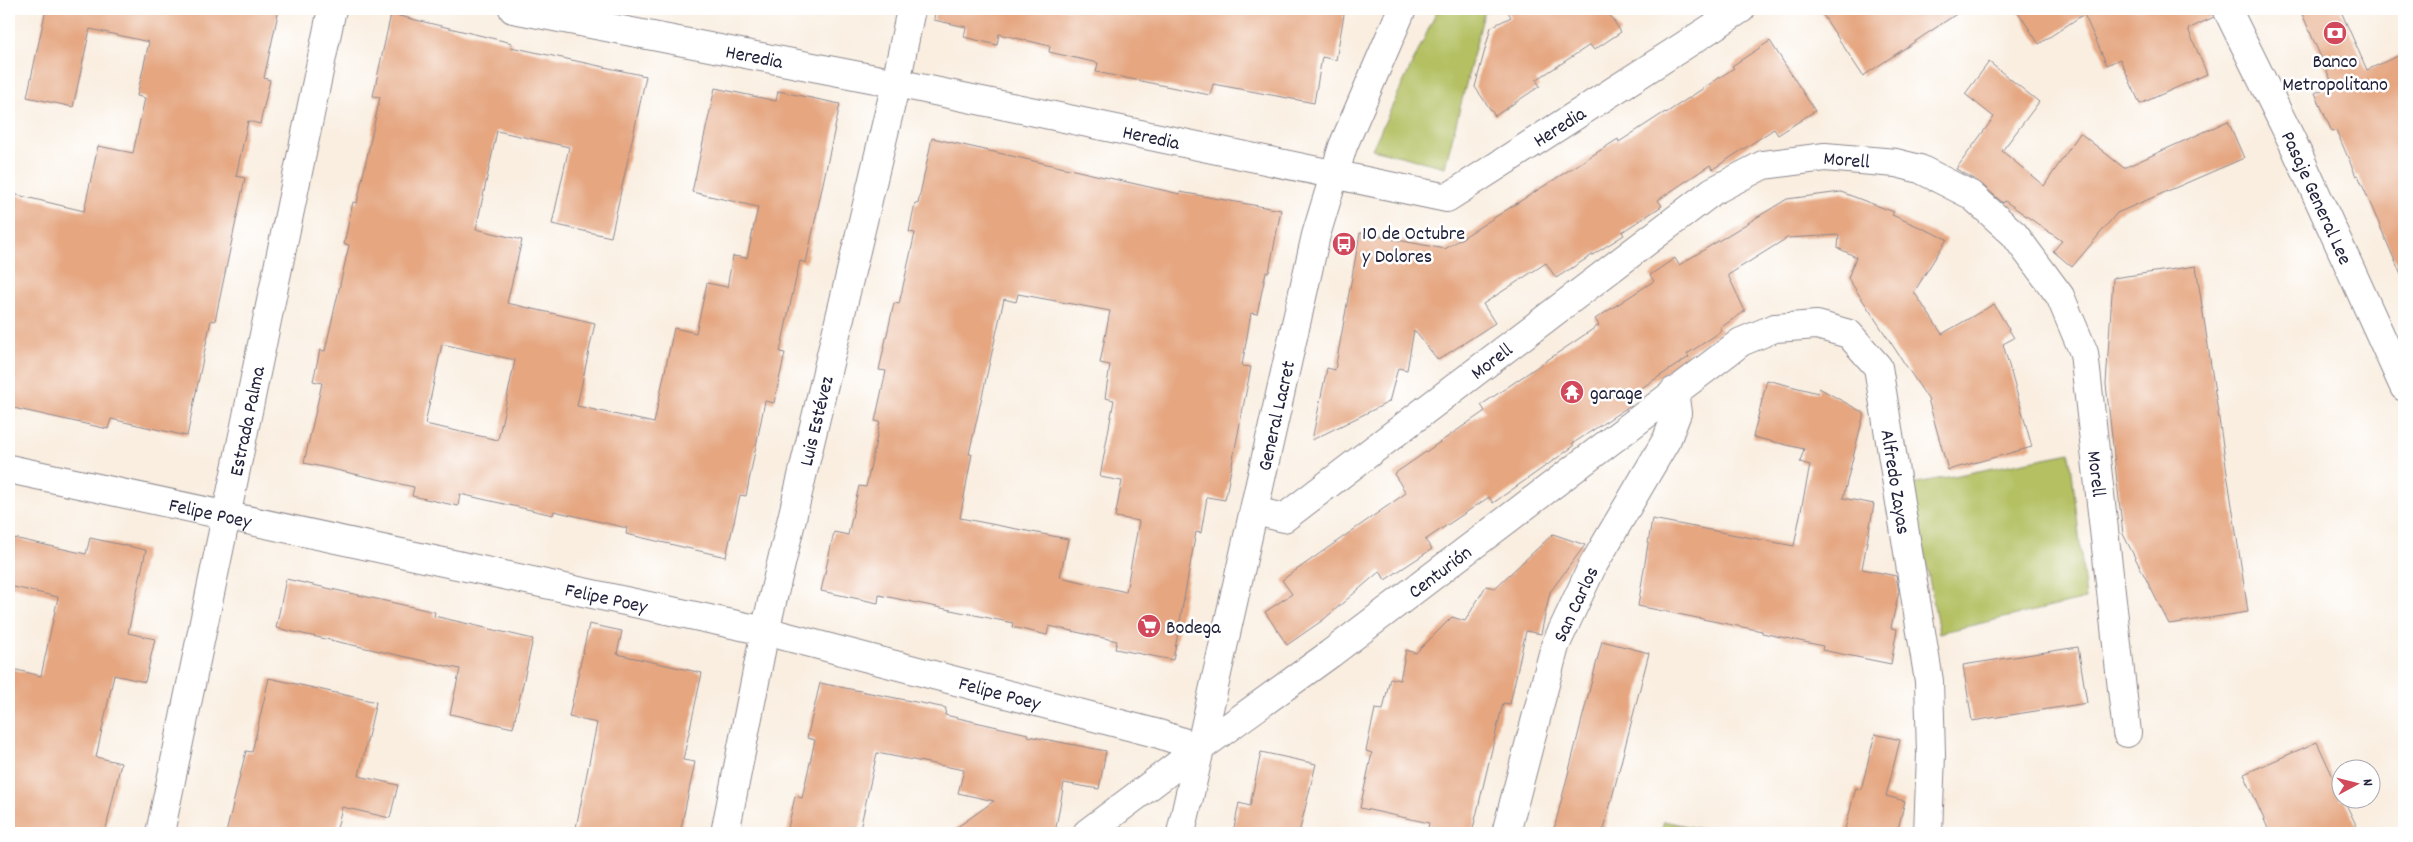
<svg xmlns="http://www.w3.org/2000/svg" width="2413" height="842" font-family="Dekko,sans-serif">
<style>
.green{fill:#b4c062;stroke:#6b714e}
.building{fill:#e5a680;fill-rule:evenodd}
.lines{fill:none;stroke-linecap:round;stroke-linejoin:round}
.minor-casing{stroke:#8e888e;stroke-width:30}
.major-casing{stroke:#8e888e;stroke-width:30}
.minor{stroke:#fff;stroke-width:28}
.major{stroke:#fff;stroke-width:28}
.labels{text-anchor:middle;stroke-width:5;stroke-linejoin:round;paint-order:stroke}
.street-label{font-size:20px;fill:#22223b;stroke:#fff}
.poi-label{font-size:20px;fill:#22223b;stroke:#fff;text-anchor:start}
</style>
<rect width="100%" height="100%" fill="#fff"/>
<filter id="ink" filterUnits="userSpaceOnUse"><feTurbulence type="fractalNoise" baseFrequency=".02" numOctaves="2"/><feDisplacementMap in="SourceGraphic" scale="10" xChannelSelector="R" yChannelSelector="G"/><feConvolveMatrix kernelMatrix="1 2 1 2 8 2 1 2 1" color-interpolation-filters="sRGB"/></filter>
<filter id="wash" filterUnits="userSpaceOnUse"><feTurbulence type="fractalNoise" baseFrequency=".0096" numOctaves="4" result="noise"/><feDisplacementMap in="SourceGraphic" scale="20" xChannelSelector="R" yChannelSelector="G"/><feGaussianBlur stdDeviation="1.12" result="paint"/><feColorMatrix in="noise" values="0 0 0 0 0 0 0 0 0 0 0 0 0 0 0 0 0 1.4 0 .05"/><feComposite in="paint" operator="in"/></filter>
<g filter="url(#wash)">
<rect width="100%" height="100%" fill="#f9eee0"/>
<!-- green -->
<path class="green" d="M1438,9H1485L1445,167L1372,149Z
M2070,453L2086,599L1939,633L1912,484Z
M1664,821L1717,833H1660Z"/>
<g id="blocks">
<!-- building -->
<path class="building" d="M46,9H279L264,78L270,80L260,124L248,121L236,176L245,178L215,321L211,320L187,436L111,419L108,429L9,407V193L84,211L98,146L133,153L145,98L137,96L149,42L90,29L73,107L27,97Z
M935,9H1345L1336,60L1322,57L1314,103L1213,84L1210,95L1096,72L1098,63L1049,52L1050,46L999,34L997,45L964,37L966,27L934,20Z
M1506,9H1606L1621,32L1594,50L1590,45L1536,80L1540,86L1495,116L1475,87L1491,27L1511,17Z
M1819,9H1964L1863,76Z
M2016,9H2212L2214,17L2188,29L2207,74L2140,104L2120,59L2107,65L2084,14L2039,44Z
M2300,9H2340L2367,70L2404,53V282L2358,175L2356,176L2336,130L2332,132L2315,93L2333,85Z
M391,14L512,43L511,47L646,76L611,237L552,224L569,147L497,131L476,229L522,240L507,303L595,323L577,406L654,423L674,328L696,333L707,283L727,287L733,256L747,258L758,207L692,192L715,88L776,101L778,91L840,104L806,263L800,261L791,301L780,352L785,353L774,403L765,401L746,496L740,495L726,557L626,534L627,528L554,511L553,515L460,494L458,506L412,496L414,487L304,463L322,383L313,381L320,350L325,351L349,245L344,244L353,202L357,203L380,97L373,96ZM442,344L515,360L498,440L425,424Z
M1770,41L1815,111L1778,135L1774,129L1713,169L1710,165L1658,200L1662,206L1622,232L1624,235L1556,278L1546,263L1483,304L1495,323L1438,360L1414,330L1407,370L1398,368L1389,402L1312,440L1327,368L1335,370L1360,233L1445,249L1618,139L1619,142L1665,112L1666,113L1734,68L1732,66Z
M1989,62L2039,102L2002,151L2044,186L2080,133L2124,168L2228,121L2244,158L2117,213L2072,267L2053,251L2062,241L2005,201L2003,203L1978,181L1956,169L1994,117L1965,94Z
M932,138L1180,194V192L1281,210L1269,272H1266L1257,314L1251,313L1242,366L1251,367L1225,500L1207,497L1201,533L1196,532L1173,660L1115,649L1117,641L1049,626L1047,635L1012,627L1013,623L879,595L878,603L821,591L834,532L848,535L859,486L866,487L880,422L875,421L886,371L879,370L894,303L899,304L915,233L909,232L915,203L918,204ZM1018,294L1110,311L1100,363L1110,365L1105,398L1114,400L1100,477L1122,481L1115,517L1139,521L1126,592L1060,577L1068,539L960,518L972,454H969L1004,299L1016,302Z
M1841,192L1894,212L1892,215L1947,239L1914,292L1942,334L1994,304L2014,338L2003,344L2032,447L1948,470L1928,399L1848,278L1856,257L1838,248L1839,235L1787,238L1728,275L1745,311L1720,328L1722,331L1687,354L1689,357L1626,398L1631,405L1572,444L1574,446L1493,503L1489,497L1425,540L1432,549L1385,580L1380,571L1323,620L1287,645L1265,612L1292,594L1282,580L1406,493L1394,474L1485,411L1481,405L1599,325L1595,319L1654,281L1650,275L1675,258L1679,265L1787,199Z
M2196,266L2248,612L2169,624L2123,534L2106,384L2113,278Z
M1767,380L1818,393L1819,388L1864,413L1843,498L1874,504L1862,569L1896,576L1899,591L1891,628L1897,629L1891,664L1822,650L1823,646L1762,633V631L1638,606L1652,519L1794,546L1810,465L1800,462L1804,449L1753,437Z
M1553,534L1585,545L1550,592L1541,634L1526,631L1510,704L1503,703L1472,833H1427L1429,823L1360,808L1372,753L1366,751L1375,709L1383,710L1390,678L1400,680L1406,650L1416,653L1452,617L1465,621L1486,586L1495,588Z
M9,537L86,554L90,538L146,550L128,633L155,639L145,682L114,675L96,757L121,763L105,833H9V668L41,676L58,597L9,586Z
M286,579L435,612L434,616L533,639L513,728L450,714L460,669L276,628Z
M589,624L622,631L617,654L702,673L683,760L695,762L680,833H575L597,723L569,717Z
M1602,641L1649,653L1603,833H1553Z
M2078,647L2087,703L1972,721L1963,665Z
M269,678L376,702L359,776L398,785L390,818L342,807L336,833H226L246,751L252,752Z
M820,683L946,708L945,715L1028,734V736L1106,751L1099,789L1064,783L1055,833H949L994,801L958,793L964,770L877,753L859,833H787L795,796L802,798L815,740L807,738Z
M1875,734L1900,740L1886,796L1905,801L1897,833H1844L1856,788L1861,790Z
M2317,742L2340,792V800H2344L2360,833H2270L2244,774Z
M1261,752L1316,764L1299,833H1233L1239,803L1250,806Z"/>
</g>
</g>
<g filter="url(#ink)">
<use href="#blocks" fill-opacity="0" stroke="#8e888e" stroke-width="1"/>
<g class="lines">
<!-- minor casing -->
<g class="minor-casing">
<g id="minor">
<path id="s1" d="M513,9L896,83L1447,198L1741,9"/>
<path id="s2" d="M2227,9L2293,143L2404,387"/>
<path id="s3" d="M9,469L765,631L1159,734L1200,748"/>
<path id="s4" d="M1255,511L1284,518L1713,191L1763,165L1825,157L1896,163L1920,169L1971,195L2014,234L2060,296L2084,353L2127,733"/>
<path id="s5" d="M160,833L332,9"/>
<path id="s6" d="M725,833L765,631L896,83L911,9"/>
<path id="s7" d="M1087,833L1200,748L1330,654L1741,342L1775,328L1817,325L1849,334L1878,367L1929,681L1931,754L1928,833"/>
<path id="s8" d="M1506,833L1555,646L1592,567L1667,439L1677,413L1674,391"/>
</g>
</g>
<!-- major casing -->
<g class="major-casing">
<g id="major">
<path id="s9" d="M1181,833L1316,235L1343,146L1402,9"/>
</g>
</g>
<!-- minor -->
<use href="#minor" class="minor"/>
<!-- major -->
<use href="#major" class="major"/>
</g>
</g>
<!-- icons -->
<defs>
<g id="bank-disc" transform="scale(1.25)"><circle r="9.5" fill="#d1495b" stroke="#fff"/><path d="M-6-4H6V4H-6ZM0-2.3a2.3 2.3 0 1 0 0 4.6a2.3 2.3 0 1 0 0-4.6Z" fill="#fff"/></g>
<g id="bus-disc" transform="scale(1.25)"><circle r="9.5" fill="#d1495b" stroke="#fff"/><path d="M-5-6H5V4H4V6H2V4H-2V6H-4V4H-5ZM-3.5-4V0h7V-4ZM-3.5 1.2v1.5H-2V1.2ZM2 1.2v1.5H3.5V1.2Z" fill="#fff"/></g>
<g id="temple-disc" transform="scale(1.25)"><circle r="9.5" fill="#d1495b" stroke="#fff"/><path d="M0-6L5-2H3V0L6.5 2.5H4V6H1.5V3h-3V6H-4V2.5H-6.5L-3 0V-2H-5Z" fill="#fff"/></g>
<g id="supermarket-disc" transform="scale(1.25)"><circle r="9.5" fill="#d1495b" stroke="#fff"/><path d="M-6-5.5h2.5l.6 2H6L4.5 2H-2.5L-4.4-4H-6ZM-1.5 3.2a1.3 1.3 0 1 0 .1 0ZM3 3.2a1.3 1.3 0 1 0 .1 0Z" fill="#fff"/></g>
</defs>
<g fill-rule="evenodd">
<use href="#bank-disc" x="2335" y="33"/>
<use href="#bus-disc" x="1344" y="244"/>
<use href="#temple-disc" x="1572" y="392"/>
<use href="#supermarket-disc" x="1149" y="626"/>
</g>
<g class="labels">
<!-- street labels -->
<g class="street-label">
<text dy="7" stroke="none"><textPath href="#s1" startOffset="246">Heredia</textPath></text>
<text dy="7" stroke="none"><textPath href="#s1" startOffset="1086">Heredia</textPath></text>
<text dy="7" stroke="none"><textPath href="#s1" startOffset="651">Heredia</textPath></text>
<text dy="7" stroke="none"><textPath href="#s4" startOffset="710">Morell</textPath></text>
<text dy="7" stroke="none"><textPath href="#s2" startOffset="209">Pasaje General Lee</textPath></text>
<text dy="7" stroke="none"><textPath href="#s4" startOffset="290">Morell</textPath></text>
<text dy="7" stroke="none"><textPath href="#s9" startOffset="428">General Lacret</textPath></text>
<text dy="7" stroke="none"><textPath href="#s6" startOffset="422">Luis Estévez</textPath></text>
<text dy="7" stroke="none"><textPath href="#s5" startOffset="421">Estrada Palma</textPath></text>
<text dy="7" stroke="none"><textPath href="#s4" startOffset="1160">Morell</textPath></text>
<text dy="7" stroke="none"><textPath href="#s7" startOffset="1090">Alfredo Zayas</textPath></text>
<text dy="7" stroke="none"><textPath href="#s3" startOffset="206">Felipe Poey</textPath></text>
<text dy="7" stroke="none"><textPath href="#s7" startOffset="439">Centurión</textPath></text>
<text dy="7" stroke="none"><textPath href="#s3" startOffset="611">Felipe Poey</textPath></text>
<text dy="7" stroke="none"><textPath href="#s8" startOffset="240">San Carlos</textPath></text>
<text dy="7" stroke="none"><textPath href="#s3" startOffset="1016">Felipe Poey</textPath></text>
</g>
<!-- poi labels -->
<g class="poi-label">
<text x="2335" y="67" text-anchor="middle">Banco<tspan x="2335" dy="23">Metropolitano</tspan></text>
<text x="1362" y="239">10 de Octubre<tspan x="1362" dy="23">y Dolores</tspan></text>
<text x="1590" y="399">garage</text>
<text x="1166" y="633">Bodega</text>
</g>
</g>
<!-- margin -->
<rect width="2413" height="842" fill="none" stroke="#fff" stroke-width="30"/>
<!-- north arrow -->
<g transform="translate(2356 784) rotate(83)"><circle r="24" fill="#ffffff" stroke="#a7a7b1"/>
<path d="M0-4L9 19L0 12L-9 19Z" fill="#d1495b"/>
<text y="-8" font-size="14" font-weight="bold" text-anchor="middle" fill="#22223b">N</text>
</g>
</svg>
